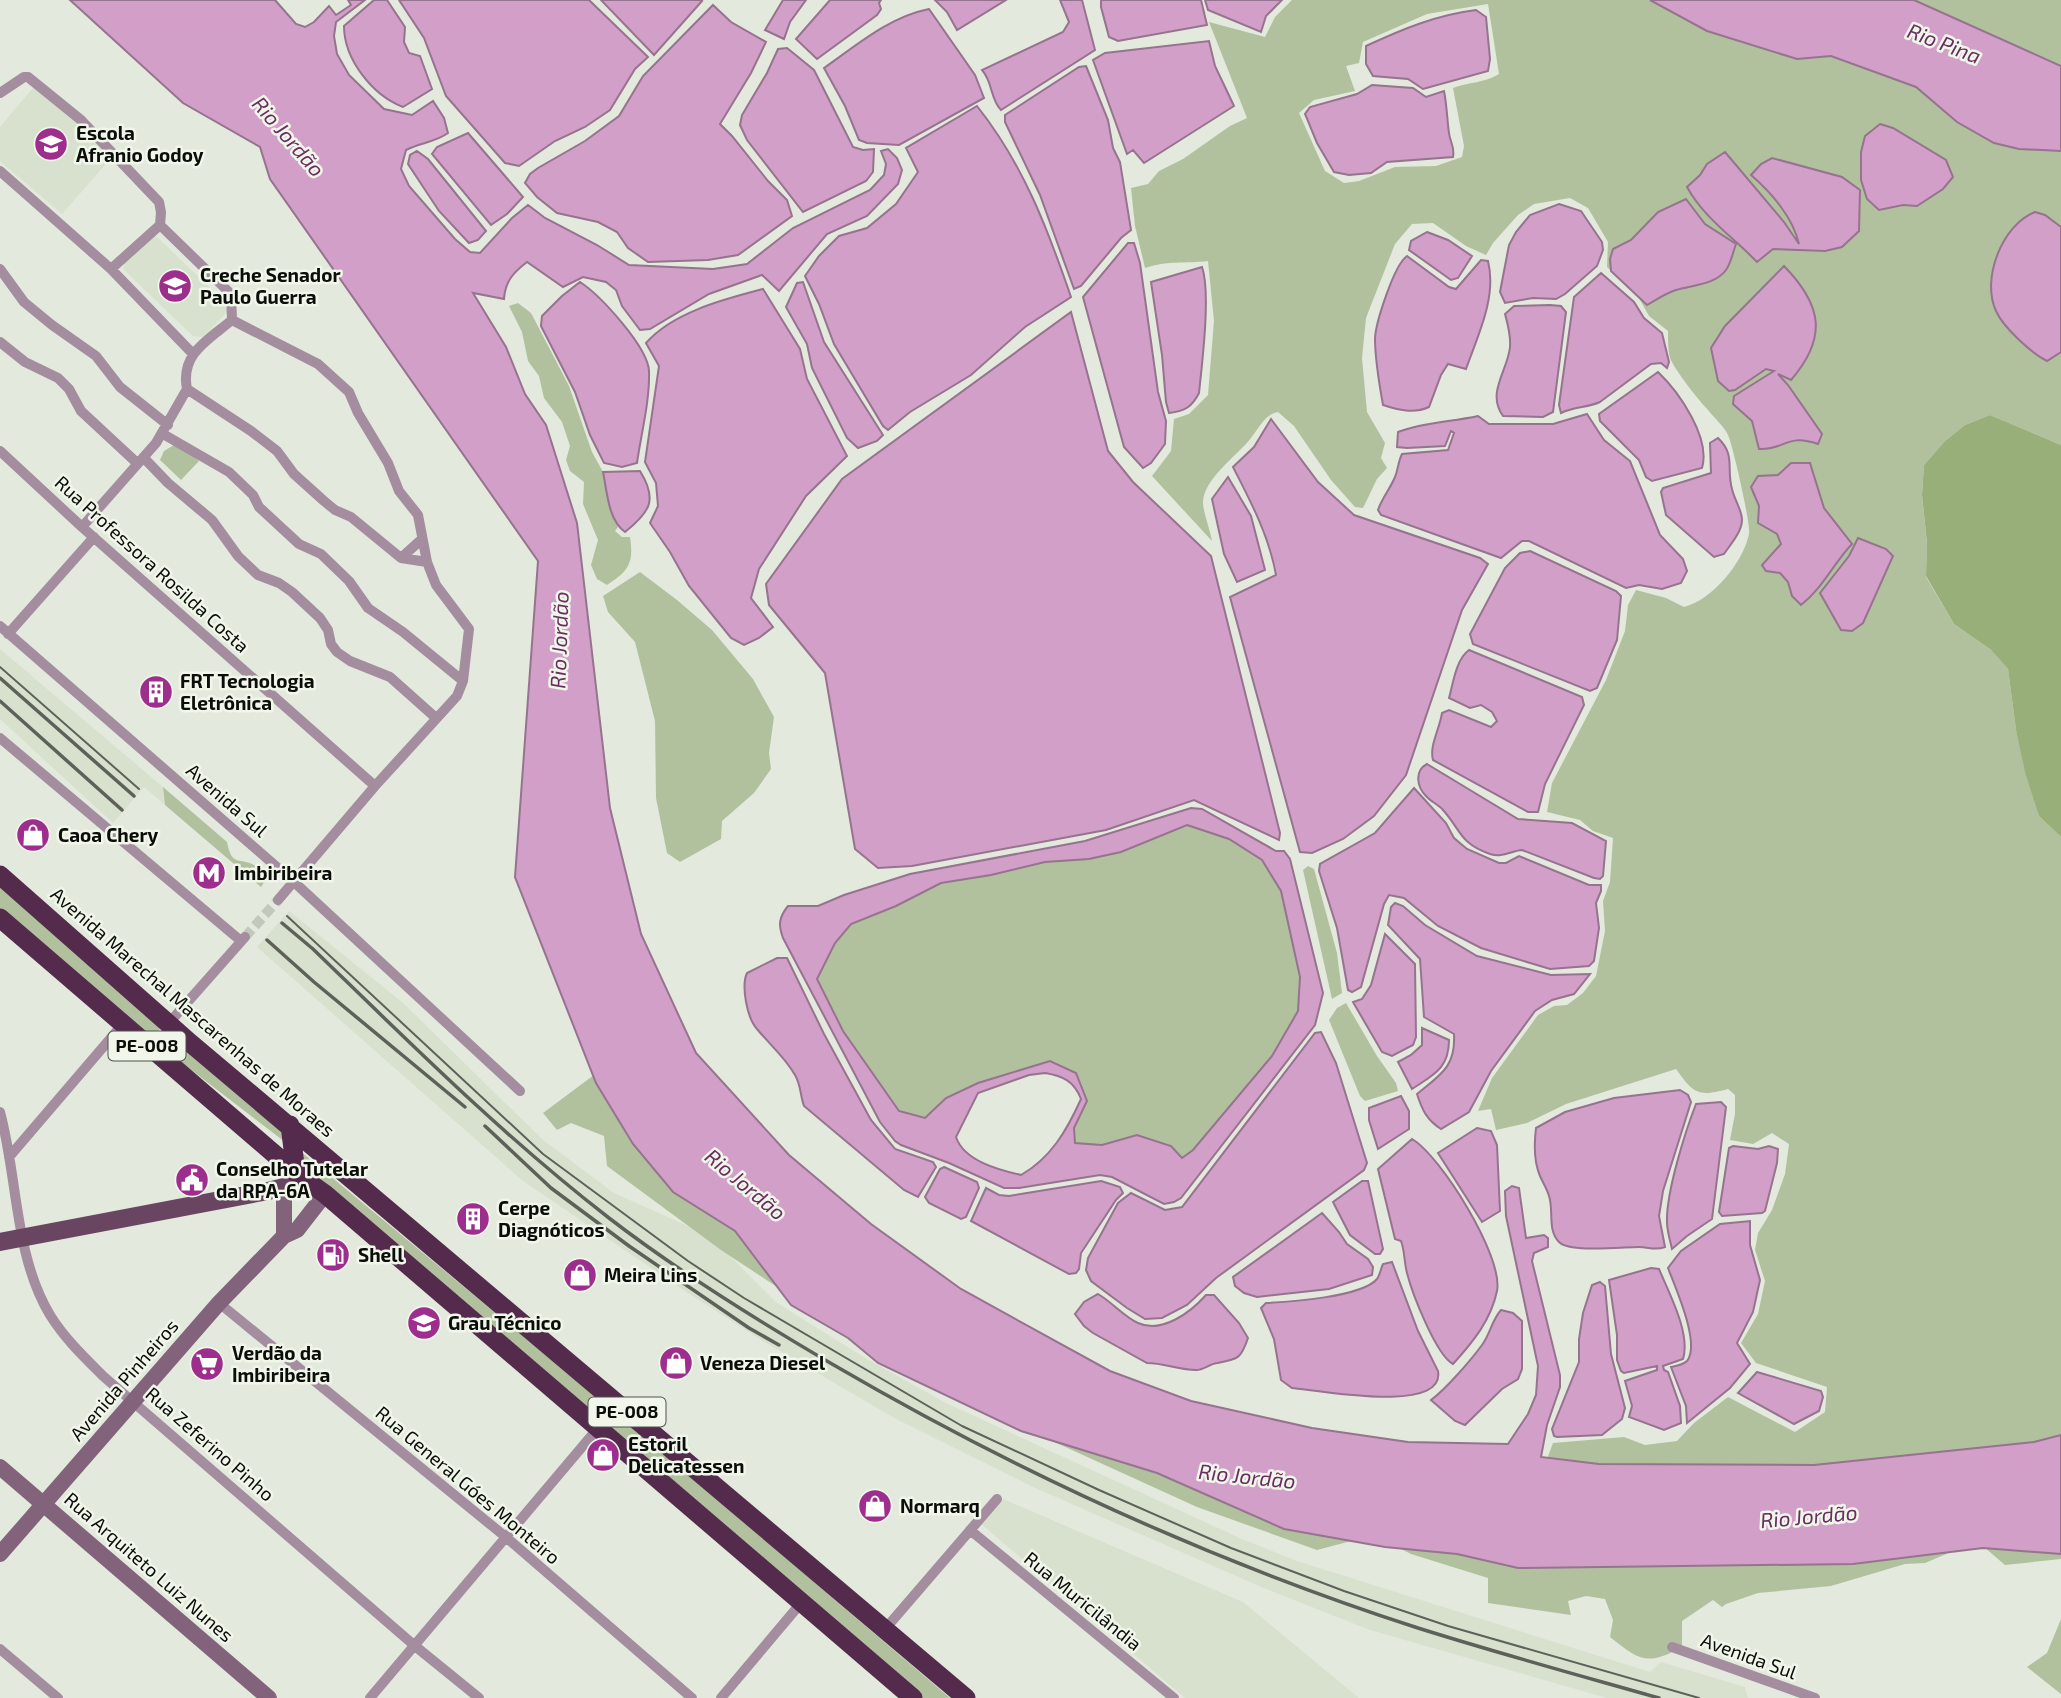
<svg xmlns="http://www.w3.org/2000/svg" width="2061" height="1698" font-family="'Exo 2',sans-serif">
<style>
.built{fill:#d8e1ce}
.green{fill:#b1c19e;fill-rule:evenodd}
.forest{fill:#98af79}
.water{fill:#d19fc7;stroke:#96738e;stroke-width:2;fill-rule:evenodd}
.lines{fill:none;stroke-linecap:round;stroke-linejoin:round}
.street-tunnel{stroke:#c3c8bd;stroke-width:10;stroke-dasharray:10 5;stroke-linecap:butt}
.street{stroke:#a38d9e;stroke-width:10}
.secondary{stroke:#82637b;stroke-width:16}
.primary{stroke:#694562;stroke-width:18}
.highway{stroke:#542b4d;stroke-width:19}
.tram{stroke:#5d615a;stroke-width:2}
.rail{stroke:#5d615a;stroke-width:3.5}
.labels{text-anchor:middle;stroke-width:5;stroke-linejoin:round;paint-order:stroke}
.shield{fill:#f0f6ea;stroke:#50534c;stroke-width:2}
.shield-label{font-size:18px;font-weight:bold;fill:#0b0d09}
.poi-label{font-size:19px;font-weight:bold;fill:#0b0d09;stroke:#f0f6ea;text-anchor:start}
.street-label{font-size:19px;fill:#0b0d09;stroke:#f0f6ea}
.water-label{font-size:21px;font-style:italic;fill:#692d5f;stroke:#f0f6ea}
</style>
<rect width="100%" height="100%" fill="#e3e9dd"/>
<!-- built -->
<path class="built" d="M36,84L90,131L112,157L62,214L0,161V127Z
M153,236L158,238L227,304V312L203,337L193,336L123,269L125,263Z
M0,649L163,787L165,805L144,787L113,823L0,719Z
M289,911L402,1002L542,1139L614,1193L710,1236L777,1303L867,1359L946,1403L1242,1539L1297,1561L1650,1672L1661,1662L1745,1687L1748,1698H1607L1370,1630L1266,1589L1033,1487L896,1419L763,1341L685,1291L523,1181L257,947Z
M1003,1499L1243,1602L1359,1698H1185L981,1524Z"/>
<!-- green -->
<path class="green" d="M1292,0H1650L1707,31L1797,59L1831,56L1916,87L1957,122L2019,149L2061,151V445L1990,415L1965,425L1945,441L1924,465L1922,495L1927,544L1926,577L1954,624L1991,650L2008,669L2016,730L2039,816L2061,837V1435L2034,1442L1814,1465L1599,1464L1547,1459L1553,1443L1624,1437L1645,1445L1677,1441L1694,1423L1728,1397L1795,1432L1825,1412L1827,1387L1756,1363L1741,1343L1758,1314L1765,1281L1755,1250L1758,1233L1772,1210L1785,1174L1789,1144L1772,1133L1753,1144L1730,1140L1735,1114V1095L1728,1089C1698,1097 1694,1094 1676,1069L1566,1104L1527,1123L1496,1130L1491,1109L1478,1111L1492,1078L1538,1015L1554,1006L1567,1005L1583,993L1596,976L1605,931L1603,901L1610,882L1613,838L1593,831L1580,820L1547,812L1552,783L1606,680L1625,631L1628,605L1636,590L1666,598L1684,607C1712,600 1743,563 1749,534C1751,525 1733,446 1728,435C1724,426 1714,418 1708,410C1697,398 1676,372 1670,358C1668,350 1668,339 1668,331L1649,316L1639,298L1607,267L1608,242L1588,208L1570,198L1534,204L1518,215L1493,243L1486,255L1466,246L1433,223L1412,224L1395,244L1366,318L1362,358L1367,412L1385,443L1381,458L1387,468L1377,479L1363,508L1355,507L1331,480L1294,426L1278,412C1265,414 1259,428 1251,438C1238,455 1203,479 1203,503C1204,515 1210,529 1212,541L1152,476L1171,451L1174,419L1189,414L1208,395L1214,321L1208,261C1185,264 1168,260 1145,268L1135,226L1131,188L1148,184L1159,171L1183,159L1230,126L1247,118L1209,22L1265,37L1275,17ZM1488,4L1499,74C1484,83 1469,82 1453,88L1464,146L1462,157L1436,166L1395,167L1359,181L1344,183L1325,171L1299,113L1314,100L1355,91L1346,66L1359,63L1363,42L1427,14Z
M1914,0H2061V66Z
M518,303L531,313L569,386L592,452L603,472L609,504L618,527L615,531L622,537H630C634,563 629,571 607,585L597,579L591,565L598,540L583,504L584,482L570,471L566,460L570,446L562,422L544,398L539,376L528,361L522,332L509,306Z
M174,445L181,446L199,461L181,480L160,460L164,451Z
M640,572L677,600L712,630L753,679L774,717L769,753L771,769L754,793L722,821L721,839L680,862L667,853L656,798L655,721L635,642L608,612L603,596Z
M163,787L227,842C232,868 240,857 254,865C259,868 263,873 268,876L261,887L165,805Z
M1187,825L1229,839L1262,860L1281,891L1300,977L1298,1011L1272,1056L1193,1150L1182,1158L1137,1135L1102,1145L1075,1143L1074,1128L1087,1101L1076,1073L1050,1061L978,1083L946,1098L925,1118L899,1111L843,1031L817,979L835,942L851,924L896,906L941,883L991,875L1044,862L1089,859L1121,852Z
M1308,866L1314,869L1337,953L1342,993L1332,999L1303,870Z
M0,883L164,1025L150,1039L0,910Z
M1346,1003L1377,1056L1396,1083L1398,1091L1365,1101L1360,1096L1329,1020L1337,1008Z
M187,1047L284,1127L285,1142L177,1059Z
M606,1066L1018,1410L1162,1476L1214,1491L2061,1533V1559L2005,1565L1977,1541L1925,1563L1905,1564L1831,1586L1758,1593L1726,1604L1722,1607L1713,1600L1682,1621V1647C1647,1666 1640,1661 1610,1637L1613,1620L1605,1599L1586,1596L1568,1601L1571,1615L1488,1603V1578L1411,1554L1374,1535L1317,1550L1197,1507L1039,1435L815,1312L721,1250L607,1166L604,1136L571,1123L557,1130L543,1113Z
M300,1151L604,1403L950,1698H923L902,1681L297,1166Z
M2061,1619V1694L2027,1667L2047,1653Z"/>
<!-- forest -->
<path class="forest" d="M1990,415L2061,445V837L2039,816L2025,772L2016,730L2008,669L1991,650L1954,624L1926,576L1927,543L1922,495L1924,465L1945,441L1965,425Z"/>
<!-- water -->
<path class="water" d="M70,0H275L296,24L305,27L314,22L329,6L336,15L351,5L348,0H365L336,22L334,36L337,54L349,75L384,109L412,115L433,101L444,118L448,133C436,142 419,143 406,150L401,169L409,186L455,239L470,252L480,253L512,218L528,205L545,218L597,245L629,265L713,269L747,264L793,228L870,190L884,175L886,164L881,151L888,149L897,158L902,170L898,184L867,216L827,234L779,291L762,275L709,294L650,329L640,330L622,306L616,290L606,282L583,277L563,287L527,262C514,272 505,281 504,299L473,293L506,347L525,394L546,425L577,523L610,808L641,934L696,1053L789,1155L871,1224L961,1289L1110,1371L1191,1401L1312,1428L1408,1442L1508,1444L1528,1414L1536,1395L1538,1366L1506,1216L1505,1191L1512,1186L1519,1188L1526,1238L1544,1235L1548,1238V1247L1534,1253L1532,1261L1560,1375V1387L1547,1425L1541,1457L1599,1464L1814,1465L2034,1442L2061,1435V1554L1983,1548L1853,1564L1518,1568L1457,1554L1385,1547L1284,1529L1157,1473L1021,1431L878,1363L848,1338L791,1305L735,1231L673,1192L633,1144L596,1083L515,877L538,561L270,179L260,147L183,103Z
M374,0H387L405,27L404,42L409,53L420,56L432,89L403,107C372,95 344,59 344,26Z
M399,0H589L648,57L635,69L610,110L585,127L555,141L519,166L505,163L446,96L424,38Z
M601,0H700L702,1L654,55Z
M783,0H806L790,22L784,39L765,30Z
M830,0H881L879,3L881,9L877,15L817,59L796,39Z
M935,0H1006L957,30L947,12Z
M1060,0H1082L1095,50L1001,110C990,99 993,82 982,70L1063,32L1069,22Z
M1101,0H1201L1207,25L1118,41L1109,37L1101,7Z
M1205,0H1282L1266,16L1261,32L1208,10Z
M1650,0H1914L2061,66V151L2019,149L1994,143L1957,122L1916,87L1831,56L1797,59L1707,31Z
M713,5L731,22L766,42L751,73L720,124L732,136L768,181L787,200L792,216L738,255L708,260L648,262L628,248L617,232L598,222L557,213L537,197L525,183L530,174L538,168L585,141L619,116L643,76Z
M929,9L975,75L984,98L899,145L867,143L859,140L845,106L824,68C857,45 889,17 929,9Z
M1476,10L1486,17L1490,59L1488,71L1423,89L1408,79L1373,76L1366,64V46C1403,29 1436,15 1476,10Z
M1209,41L1215,66L1234,106L1144,163L1133,150L1127,154L1093,60L1105,53Z
M787,48L814,70L853,147L863,150L874,149L873,172L866,181L803,212L747,140L740,125L742,115L767,73L778,49Z
M1086,66L1108,120L1113,148L1120,162L1131,230L1121,238L1081,286L1074,289L1040,195L1005,122V115L1079,67Z
M1372,85L1413,88L1426,97L1444,91C1447,106 1447,119 1449,133C1450,142 1455,147 1453,157L1387,162L1371,173L1349,175L1334,172L1317,143L1305,114L1310,107L1357,94Z
M977,106C1023,164 1047,227 1071,297L1025,327L971,375L910,412L888,430L883,426L834,344L819,304L805,276L819,256L839,236L867,228L896,204L918,172L906,148Z
M1880,124L1893,128L1946,160L1953,177L1943,189L1917,206L1903,205L1879,210L1867,199L1861,180V152L1865,136Z
M468,133L523,197L507,214L491,225L432,154L437,147Z
M417,151L428,159L486,231L478,240L469,243L439,211L408,164L410,155Z
M1725,152L1784,222L1799,244C1793,218 1772,193 1751,175L1761,164L1772,158L1842,177L1860,190L1859,231L1842,247L1825,251L1773,249L1757,262C1733,237 1704,218 1687,187L1700,175L1707,164Z
M1686,199L1705,224L1736,244C1733,252 1731,263 1726,270C1715,285 1692,285 1676,290C1666,293 1656,300 1647,305L1611,271L1610,259L1613,249L1631,240L1658,212Z
M1559,204L1581,211L1602,242L1603,250L1597,266L1565,294L1556,299L1533,298L1505,303L1500,292L1509,245L1516,232L1530,215Z
M2035,212L2045,215L2061,227V352L2047,361C2031,353 2003,327 1996,311C1981,279 2002,225 2035,212Z
M1427,232L1448,240L1472,256L1458,278L1451,280L1409,250L1411,241Z
M1128,243H1134L1140,263L1158,392L1166,421L1165,444L1151,463L1143,468L1124,447L1083,297Z
M1407,256L1449,287L1456,289L1481,260L1488,261C1497,297 1478,335 1466,369L1448,364L1441,375L1429,407C1414,414 1398,410 1383,405C1379,383 1375,361 1375,338C1376,322 1394,265 1407,256Z
M1784,266C1822,305 1828,337 1791,380L1778,374L1788,385L1822,434L1818,444C1785,433 1787,450 1759,449L1752,421L1733,404L1734,396L1774,371L1766,369L1735,390L1729,391L1718,381L1711,348L1725,326Z
M1202,267C1211,292 1202,364 1199,393C1192,407 1185,411 1169,413L1166,402L1162,355L1151,282Z
M1601,273L1634,302L1644,318L1662,333L1669,362L1667,368L1661,363L1651,364L1600,402C1587,408 1575,406 1561,413L1559,405L1574,297Z
M580,282C600,295 648,347 649,371C650,401 641,434 637,463L622,467L604,463L590,435L575,392L541,326L542,316L562,296Z
M803,282L824,342L883,435L877,441L858,448L847,438L812,368L807,344L786,307L797,283Z
M763,289L800,349L807,379L847,456L806,496L759,569L751,598L773,627L759,638L744,645L731,638L689,586L670,552L650,523L658,506L656,483L645,462L659,366L646,343C673,312 725,299 763,289Z
M1550,305L1561,306L1566,312L1553,412L1543,417L1503,416C1486,393 1508,370 1510,347C1511,335 1508,325 1505,314L1514,306Z
M1071,312L1108,451L1133,482L1211,556L1280,833L1279,840L1194,800L1106,830L912,866L878,868L855,849L825,673L769,605L766,584L842,479Z
M1658,372C1679,392 1711,438 1702,468L1652,481L1646,477L1639,460L1600,421L1599,414Z
M1587,414L1604,440L1630,461L1660,535L1683,559L1687,571L1681,583L1662,589L1639,585L1626,588L1529,541H1522L1501,558L1381,515L1378,510C1382,498 1390,489 1395,477C1398,470 1398,462 1402,454L1448,450L1454,433L1451,431L1445,446L1407,448L1397,447L1398,432C1424,422 1451,422 1478,416L1489,424H1553Z
M1271,419L1318,482L1354,515L1480,558L1488,564L1462,610L1406,775L1374,816L1343,839L1312,853L1300,852L1230,597L1276,575C1269,536 1251,502 1233,467L1254,447Z
M1718,438C1736,455 1726,468 1732,489C1734,499 1742,510 1742,520C1742,532 1730,545 1724,554L1714,557L1666,515L1661,492L1663,488L1711,473L1710,443Z
M1791,463H1810L1824,508L1852,544C1833,564 1823,588 1801,605L1792,596L1788,582L1780,573L1766,571L1762,565L1781,544L1777,534L1758,523L1759,506L1751,487L1758,476L1778,475Z
M640,471C658,500 650,512 625,532C608,520 607,491 603,472Z
M1228,477L1251,516L1265,570L1237,582L1224,554L1212,499Z
M1858,538L1886,549L1893,556L1863,623L1852,631L1841,630L1820,593L1849,556Z
M1530,551L1616,591L1621,596L1617,640L1597,688L1590,691L1473,644L1470,634L1505,568L1520,553Z
M1469,650L1582,697L1584,705L1545,784L1538,812H1528L1433,760C1429,746 1440,728 1442,713L1449,710L1491,727L1497,721L1492,712L1481,705L1470,708L1449,698C1453,684 1456,659 1469,650Z
M1427,764L1518,819L1572,823L1606,841L1603,876L1600,879L1594,878L1522,850C1510,851 1503,858 1490,854C1460,844 1461,830 1443,810C1438,804 1431,802 1426,796C1417,787 1414,771 1427,764Z
M1414,788L1446,823L1454,838L1467,849L1499,863H1506L1519,856L1589,885H1601V891L1596,903L1599,928L1594,961L1589,966L1550,969L1481,948L1438,926L1404,898L1389,895L1384,904L1361,987L1352,992L1348,990L1337,928L1319,871L1320,864L1375,833Z
M1191,808L1202,809L1276,851H1284L1290,859L1323,993L1315,1025L1181,1198L1174,1202L1164,1204L1112,1177L1100,1175L1019,1188H1004L949,1163L901,1145L895,1141L880,1122L783,938C778,925 779,917 788,906H818L844,895L910,874L1085,841ZM1187,825L1229,839L1262,860L1281,891L1300,977L1298,1011L1272,1056L1193,1150L1182,1158L1171,1146L1137,1135L1102,1145L1075,1143L1074,1128L1087,1101L1076,1073L1050,1061L978,1083L946,1098L925,1118L899,1111L843,1031L817,979L835,943L851,924L896,906L941,883L991,875L1045,862L1089,859L1121,852ZM1045,1073C1063,1076 1074,1081 1081,1099C1067,1130 1051,1158 1021,1175C999,1170 964,1161 956,1137L978,1093L1029,1075Z
M1395,903L1403,906L1425,925L1477,956L1551,975L1590,974L1574,994L1552,1000L1535,1011L1491,1071L1469,1112L1441,1129C1427,1120 1422,1110 1417,1094C1440,1075 1456,1067 1454,1034L1424,1017L1420,959L1388,925L1391,907Z
M1385,934L1415,964L1416,1037L1413,1045L1392,1056L1382,1052L1353,1002L1362,999L1371,985Z
M777,958H787L824,1034L871,1120L895,1149L933,1162L936,1167L918,1197L904,1190L804,1106C800,1095 801,1085 795,1075C785,1057 770,1045 757,1029C747,1018 741,986 747,973Z
M1422,1028L1449,1040C1449,1069 1433,1075 1412,1089L1398,1062L1411,1055L1422,1045Z
M1321,1032L1336,1063L1367,1163L1364,1170L1216,1278L1187,1305L1162,1318L1145,1319L1127,1308L1091,1281L1086,1270L1088,1258L1118,1203L1131,1193L1165,1210L1182,1207L1315,1033Z
M1680,1090L1688,1095L1691,1102L1663,1191L1659,1216L1665,1247C1655,1251 1649,1247 1639,1247C1623,1247 1570,1253 1559,1242C1547,1230 1554,1210 1549,1196C1547,1189 1543,1183 1540,1176C1534,1162 1534,1144 1536,1128L1565,1112L1614,1098Z
M1401,1096L1409,1111V1129L1378,1149L1369,1120V1108Z
M1721,1102L1726,1107L1712,1219L1687,1236L1672,1249C1670,1240 1667,1231 1667,1222C1666,1193 1685,1132 1696,1104Z
M1477,1128L1491,1131L1497,1145L1500,1211L1482,1222L1438,1153Z
M1412,1139C1440,1155 1504,1257 1497,1291C1491,1320 1473,1342 1453,1364C1436,1355 1412,1293 1407,1273C1404,1262 1405,1252 1401,1241L1395,1239L1378,1169Z
M1733,1146L1758,1149L1769,1146L1778,1149L1777,1163L1765,1211L1762,1213L1722,1216L1719,1212L1729,1148Z
M944,1167L977,1182L979,1188L966,1217L961,1219L929,1203L925,1197L940,1169Z
M1101,1181L1120,1187L1123,1193L1116,1200L1081,1253L1079,1269L1076,1273L1069,1274L971,1221L986,1188L999,1195L1009,1196Z
M1362,1181H1368L1383,1249L1380,1254H1375L1350,1235L1333,1202Z
M1322,1213L1339,1232L1347,1244L1368,1259L1373,1267L1372,1275L1329,1289L1257,1297L1244,1293L1235,1286L1233,1277Z
M1750,1221V1245L1760,1280L1753,1312L1737,1343L1750,1364L1730,1388L1687,1423L1686,1406L1671,1367C1676,1366 1683,1365 1687,1361C1701,1344 1675,1287 1668,1268L1681,1251L1720,1224Z
M1392,1262L1418,1331L1438,1371C1446,1415 1316,1390 1292,1388L1281,1380L1274,1339L1261,1308L1266,1303C1289,1302 1362,1297 1377,1279C1380,1275 1381,1268 1383,1264Z
M1651,1268L1659,1269C1669,1293 1691,1334 1683,1359L1663,1366L1664,1370L1668,1372L1680,1406L1681,1423L1664,1430L1629,1417L1632,1406L1625,1381L1657,1370V1366L1624,1373L1621,1371L1617,1360V1335L1609,1280Z
M1600,1282L1605,1286L1611,1354L1625,1408L1622,1419L1602,1435L1557,1437L1554,1436L1552,1429L1579,1362V1339L1583,1313L1592,1285Z
M1098,1294C1112,1302 1124,1317 1138,1323C1162,1334 1191,1312 1206,1295H1214L1239,1323L1248,1338C1241,1359 1238,1359 1217,1363C1209,1364 1204,1370 1196,1370C1179,1370 1164,1363 1147,1363L1093,1333L1084,1326L1075,1314L1084,1302Z
M1501,1310L1513,1313L1522,1321V1369L1518,1379L1502,1389L1465,1425L1455,1421L1431,1400C1446,1389 1471,1360 1482,1345C1490,1334 1492,1320 1501,1310Z
M1757,1372L1821,1391L1823,1397L1819,1411L1794,1424L1738,1393Z"/>
<g class="lines">
<!-- street-tunnel -->
<path class="street-tunnel" d="M245,937L278,900"/>
<!-- street -->
<path class="street" d="M0,93L24,77H28L81,120L159,202L161,212L160,225L231,294L232,320L318,364L349,392L358,413L388,463L399,491L418,515L427,562L436,585L469,629L463,681L457,696L375,786L278,900
M0,171L111,269L193,354
M0,269L24,302L52,325L96,356L120,387L168,425
M111,269L160,225
M0,342L25,362L58,378L69,389L81,411L137,463
M187,389L251,431L277,451L294,474L324,501L335,510L351,517L401,558L427,562
M163,434L229,472L253,495L259,507L299,544L321,554L349,581L368,608L403,632L463,681
M0,451L82,527L375,786
M144,458L168,483L212,520L238,556L258,575L279,583L292,592L320,618L328,630L331,644L337,652L350,661L390,677L436,718
M82,527L156,443L187,389C180,354 208,340 232,320
M401,558L422,539
M0,626L294,882L520,1091
M8,634L94,537
M0,738L241,941
M159,1056L169,1023L245,937
M0,1112C18,1178 14,1255 50,1315C65,1339 84,1357 103,1376L415,1646L479,1698
M9,1157L122,1025
M219,1303L507,1538L692,1698
M970,1530L1174,1698
M886,1628L997,1499
M1672,1647L1815,1698
M0,1649L58,1698
M370,1698L598,1428
M721,1698L801,1603"/>
<!-- secondary -->
<path class="secondary" d="M284,1236V1187
M0,1467L269,1698
M0,1554L219,1303L284,1236L297,1230L325,1194"/>
<!-- primary -->
<path class="primary" d="M0,1242L268,1191L284,1187L296,1173"/>
<!-- highway -->
<path class="highway" d="M0,875L188,1041L966,1698
M0,918L301,1177L325,1194L913,1698
M290,1125L296,1173"/>
<!-- tram -->
<path class="tram" d="M0,667L139,789
M287,916L543,1154L688,1261L744,1298L962,1426L1099,1490L1231,1548L1344,1591L1448,1626L1699,1698"/>
<!-- rail -->
<path class="rail" d="M0,678L134,796
M0,701L122,810
M282,923L313,949C408,1041 503,1136 609,1218C679,1272 755,1319 832,1364C1017,1472 1214,1562 1418,1628C1497,1653 1578,1675 1659,1698
M267,940L314,982L465,1107
M485,1126L551,1188L629,1246L749,1328L779,1345"/>
</g>
<!-- icons -->
<defs>
<g id="school-disc" transform="scale(1.75)"><circle r="9.5" fill="#9d2e8d" stroke="#f0f6ea"/><path d="M0-5L7-2L0 1L-7-2ZM-4 1L0 2.5L4 1V4Q0 6-4 4Z" fill="#fff"/></g>
<g id="building-disc" transform="scale(1.75)"><circle r="9.5" fill="#9d2e8d" stroke="#f0f6ea"/><path d="M-4-6H4V6H1V3H-1V6H-4ZM-2.5-4.3h1.7v1.8h-1.7ZM.8-4.3h1.7v1.8H.8ZM-2.5-1h1.7V.8h-1.7ZM.8-1h1.7V.8H.8Z" fill="#fff"/></g>
<g id="shop-disc" transform="scale(1.75)"><circle r="9.5" fill="#9d2e8d" stroke="#f0f6ea"/><path d="M-5-2.5h2.3a2.7 3.5 0 0 1 5.4 0H5L5.5 6h-11ZM-1.5-2.5h3a1.5 2.3 0 0 0-3 0Z" fill="#fff"/></g>
<g id="metro-disc" transform="scale(1.75)"><circle r="9.5" fill="#9d2e8d" stroke="#f0f6ea"/><path d="M-5.5 5V-5H-3L0 0L3-5H5.5V5H3V-.5L0 4L-3-.5V5Z" fill="#fff"/></g>
<g id="civic-disc" transform="scale(1.75)"><circle r="9.5" fill="#9d2e8d" stroke="#f0f6ea"/><path d="M-.6-6.5H3V-4.5H.6V-3L4-1V1h2V6H-6V1h2V-1L-.6-3ZM-1.2 2.5V6h2.4V2.5Z" fill="#fff"/></g>
<g id="fuel-disc" transform="scale(1.75)"><circle r="9.5" fill="#9d2e8d" stroke="#f0f6ea"/><path d="M-5.5-6h7V0h2V4h1.3V-2.5L3-4.5l.8-.8L6-3V5H2.5V1h-1V6h-7ZM-4.2-4.7v3.2H.2V-4.7Z" fill="#fff"/></g>
<g id="university-disc" transform="scale(1.75)"><circle r="9.5" fill="#9d2e8d" stroke="#f0f6ea"/><path d="M0-5L7-2L0 1L-7-2ZM-4 1L0 2.5L4 1V4Q0 6-4 4Z" fill="#fff"/></g>
<g id="supermarket-disc" transform="scale(1.75)"><circle r="9.5" fill="#9d2e8d" stroke="#f0f6ea"/><path d="M-6-5.5h2.5l.6 2H6L4.5 2H-2.5L-4.4-4H-6ZM-1.5 3.2a1.3 1.3 0 1 0 .1 0ZM3 3.2a1.3 1.3 0 1 0 .1 0Z" fill="#fff"/></g>
</defs>
<g fill-rule="evenodd">
<use href="#school-disc" x="51" y="144"/>
<use href="#school-disc" x="175" y="286"/>
<use href="#building-disc" x="156" y="692"/>
<use href="#shop-disc" x="33" y="835"/>
<use href="#metro-disc" x="209" y="873"/>
<use href="#civic-disc" x="192" y="1180"/>
<use href="#building-disc" x="473" y="1219"/>
<use href="#fuel-disc" x="333" y="1255"/>
<use href="#shop-disc" x="580" y="1275"/>
<use href="#university-disc" x="424" y="1323"/>
<use href="#shop-disc" x="676" y="1363"/>
<use href="#supermarket-disc" x="207" y="1364"/>
<use href="#shop-disc" x="603" y="1455"/>
<use href="#shop-disc" x="875" y="1506"/>
</g>
<g class="labels">
<!-- shield labels -->
<g class="shield">
<rect x="108.5" y="1031.5" width="77" height="29" rx="5"/>
<rect x="588.5" y="1397.5" width="77" height="29" rx="5"/>
</g>
<g class="shield-label">
<text x="147" y="1052">PE-008</text>
<text x="627" y="1418">PE-008</text>
</g>
<!-- poi labels -->
<g class="poi-label">
<text x="76" y="140">Escola<tspan x="76" dy="22">Afranio Godoy</tspan></text>
<text x="200" y="282">Creche Senador<tspan x="200" dy="22">Paulo Guerra</tspan></text>
<text x="180" y="688">FRT Tecnologia<tspan x="180" dy="22">Eletrônica</tspan></text>
<text x="58" y="842">Caoa Chery</text>
<text x="234" y="880">Imbiribeira</text>
<text x="216" y="1176">Conselho Tutelar<tspan x="216" dy="22">da RPA-6A</tspan></text>
<text x="498" y="1215">Cerpe<tspan x="498" dy="22">Diagnóticos</tspan></text>
<text x="358" y="1262">Shell</text>
<text x="604" y="1282">Meira Lins</text>
<text x="448" y="1330">Grau Técnico</text>
<text x="232" y="1360">Verdão da<tspan x="232" dy="22">Imbiribeira</tspan></text>
<text x="700" y="1370">Veneza Diesel</text>
<text x="628" y="1451">Estoril<tspan x="628" dy="22">Delicatessen</tspan></text>
<text x="900" y="1513">Normarq</text>
</g>
<!-- street labels -->
<g class="street-label">
<text transform="translate(152 564) rotate(42)" y="7">Rua Professora Rosilda Costa</text>
<text transform="translate(227 800) rotate(41)" y="7">Avenida Sul</text>
<text transform="translate(193 1012) rotate(41)" y="7">Avenida Marechal Mascarenhas de Moraes</text>
<text transform="translate(124 1380) rotate(-49)" y="7">Avenida Pinheiros</text>
<text transform="translate(210 1444) rotate(41)" y="7">Rua Zeferino Pinho</text>
<text transform="translate(468 1485) rotate(40)" y="7">Rua General Góes Monteiro</text>
<text transform="translate(149 1567) rotate(41)" y="7">Rua Arquiteto Luiz Nunes</text>
<text transform="translate(1083 1601) rotate(39)" y="7">Rua Muricilândia</text>
<text transform="translate(1749 1656) rotate(20)" y="7">Avenida Sul</text>
</g>
<!-- water labels -->
<g class="water-label">
<text transform="translate(1944 44) rotate(21)" y="7">Rio Pina</text>
<text transform="translate(288 137) rotate(49)" y="7">Rio Jordão</text>
<text transform="translate(560 640) rotate(-88)" y="7">Rio Jordão</text>
<text transform="translate(745 1185) rotate(40)" y="7">Rio Jordão</text>
<text transform="translate(1247 1477) rotate(6)" y="7">Rio Jordão</text>
<text transform="translate(1809 1517) rotate(-5)" y="7">Rio Jordão</text>
</g>
</g>
</svg>
